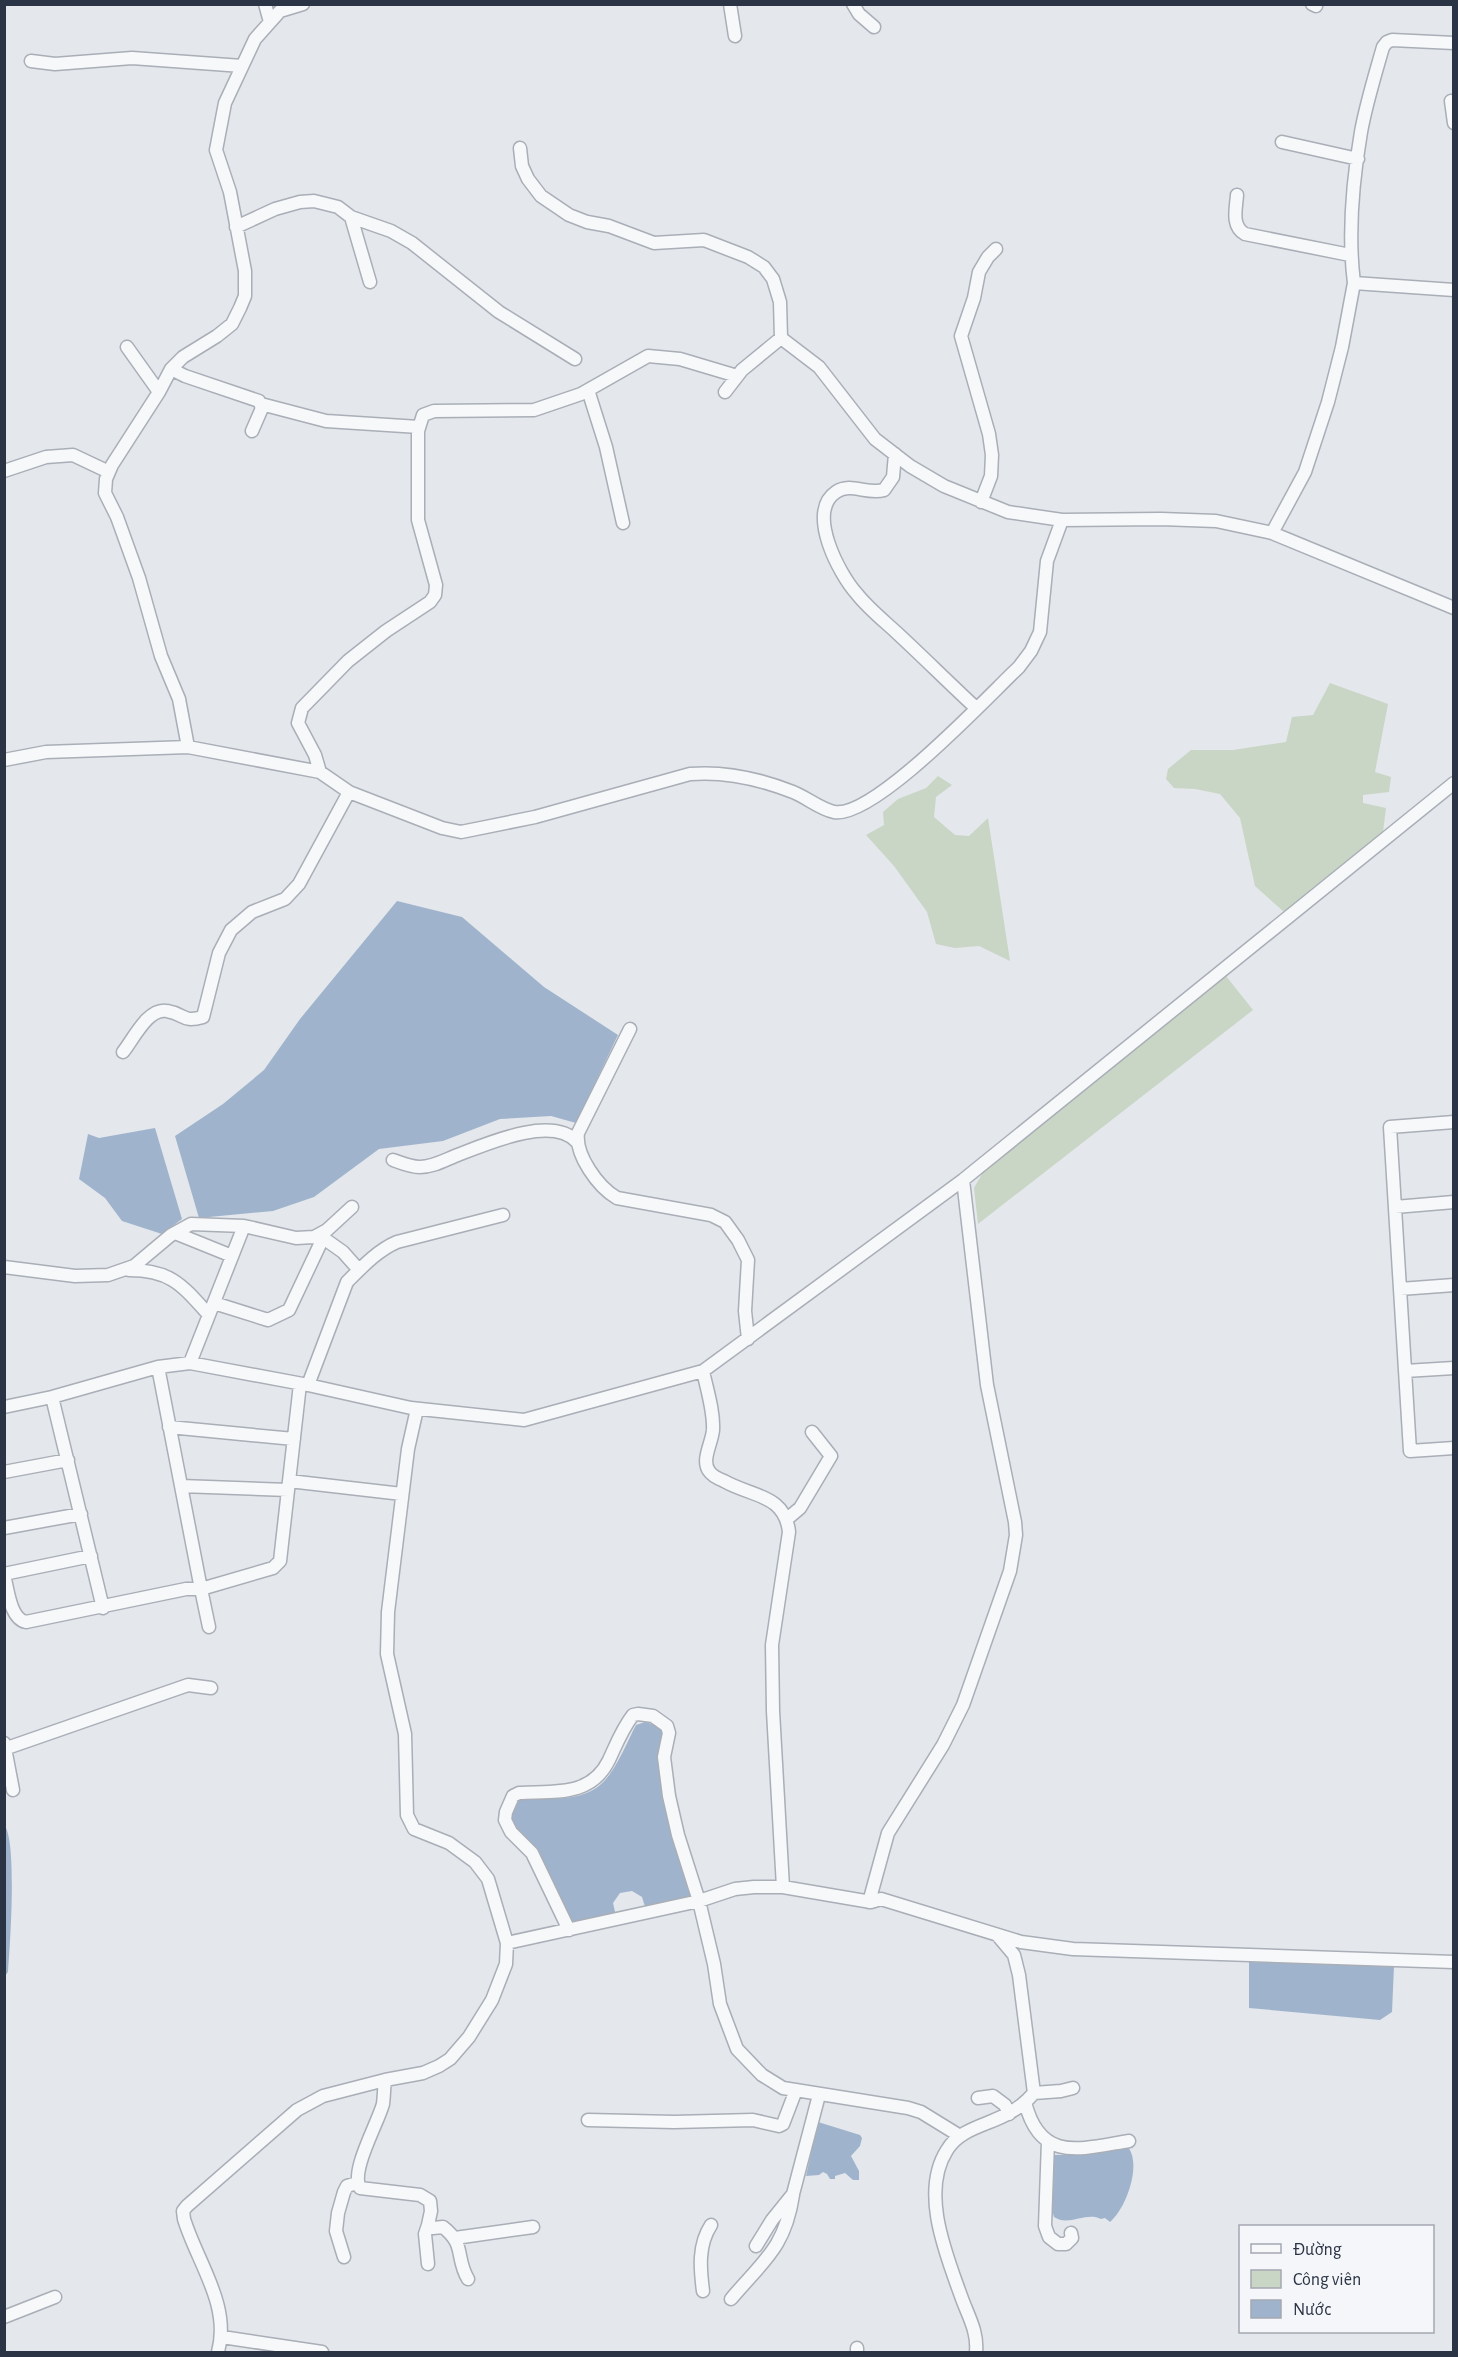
<svg xmlns="http://www.w3.org/2000/svg" width="1458" height="2357" font-family="'Alegreya Sans',sans-serif">
<style>
.green{fill:#c9d6c5}
.water{fill:#9fb4cc}
.lines{fill:none;stroke-linecap:round;stroke-linejoin:round}
.minor-casing{stroke:#a9aeb7;stroke-width:15}
.minor{stroke:#f7f8fa;stroke-width:12}
</style>
<rect width="100%" height="100%" fill="#e4e7ec"/>
<!-- green -->
<path class="green" d="M1330,683L1388,704L1375,772L1391,777L1389,792L1363,795V803L1386,808L1383,832L1284,912L1255,886L1240,818L1220,794L1195,789L1174,788L1166,779L1168,769L1191,750H1233L1286,742L1292,717L1313,715Z
M938,776L952,785L936,797L934,817L955,835L969,836L988,818L1010,961L979,946L955,948L936,944L927,912L894,866L866,835L884,825L883,812L898,799L926,788Z
M1226,976L1253,1010L978,1224L974,1188L986,1167Z"/>
<!-- water -->
<path class="water" d="M397,901L462,917L544,987L618,1035L576,1123L551,1116L500,1119L443,1141L379,1149L314,1197L273,1211L199,1218L175,1136L223,1104L264,1070L300,1019Z
M155,1128L182,1219L162,1234L122,1221L105,1198L79,1179L88,1134L99,1138Z
M645,1722L664,1727L662,1756L693,1900L646,1910L642,1897L632,1891L620,1893L613,1903L616,1916L569,1925L510,1824L515,1801L518,1799C543,1798 579,1803 600,1785C615,1773 627,1742 636,1725Z
M5,1826C17,1845 10,1945 8,1972L5,1976Z
M1249,1962L1394,1966L1392,2012L1380,2020L1249,2008Z
M818,2122L860,2135L862,2138L860,2146L851,2156L859,2171V2180H853L845,2173L835,2176V2179H830L827,2174L823,2172L819,2175L806,2176Z
M1128,2147C1142,2165 1126,2209 1110,2222L1105,2218L1101,2219C1086,2211 1069,2227 1054,2217L1052,2210L1054,2155L1090,2154Z"/>
<g class="lines">
<!-- minor casing -->
<g class="minor-casing">
<path id="minor" d="M265,4L270,22
M730,4L735,36
M853,4L859,14L874,27
M1312,4L1316,6
M31,61L55,64L132,58L242,66
M1451,101L1454,123
M1282,142L1358,159
M520,148L522,166L528,179L541,196L569,215L587,222L609,226L654,243L704,240L748,257L764,267L773,279L780,302L781,338L819,367L875,439L910,466L944,486L1008,512L1062,520
M1237,195C1236,209 1231,226 1245,234L1350,255
M351,217L391,231L412,243L499,312L575,359
M236,227L275,209L300,202L314,201L338,207L351,217L370,282
M1354,283C1348,236 1353,179 1361,132C1366,104 1375,75 1383,47L1387,42L1392,40L1454,43
M127,347L159,392
M171,369L185,376L259,401L262,408L252,431
M588,390L606,447L623,523
M725,392L742,370L781,338
M261,404L326,421L419,427
M895,454L893,477L884,490C867,495 851,482 836,492C806,512 839,574 857,594C868,608 883,620 896,632C923,657 949,683 976,708
M4,471L46,457L73,455L109,472
M981,502L991,476L992,455L989,434L961,336L974,298L979,272L988,257L996,249
M1272,533L1305,472L1328,402L1342,347L1354,283L1454,290
M188,747L179,699L161,656L139,578L117,517L105,493L106,479L112,465L159,392L171,369L183,357L217,336L232,324L240,308L245,296V271L230,192L216,150L225,103L255,39L280,11L303,4
M4,760L46,752L188,747L320,772L349,792L442,828L461,832L535,817L690,774C725,771 760,779 793,792C806,797 820,809 834,812C874,819 988,696 1019,667L1031,651L1040,632L1047,561L1062,520L1161,519L1216,521L1272,533L1454,608
M320,772L315,755L298,723L302,708L348,661L386,631L430,602L435,595L436,585L418,520V431L423,415L434,411L534,410L581,394L648,356L680,359L737,376
M630,1029L578,1133C575,1155 598,1187 617,1198L711,1215L725,1222L738,1240L748,1260L745,1311L748,1339
M123,1052C133,1040 148,1007 167,1011C185,1014 182,1023 203,1017L219,953L231,930L252,912L285,899L299,884L349,792
M1454,1122L1390,1127L1410,1451L1454,1448
M393,1160C401,1163 411,1167 420,1167C432,1167 443,1161 455,1156C484,1145 552,1114 577,1142
M1395,1207L1454,1202
M175,1233L232,1256
M319,1235L343,1252L359,1270
M4,1267L75,1276L108,1275L134,1266L171,1235L191,1224L244,1226L296,1238L314,1237L327,1230L352,1207
M129,1270C171,1270 182,1285 209,1315
M1400,1289L1454,1285
M214,1303L268,1320L289,1310L323,1238
M190,1363L244,1226
M703,1371C707,1390 714,1411 713,1430C712,1443 701,1460 709,1471C712,1476 719,1479 724,1481C752,1497 785,1494 789,1532L772,1645L773,1711L783,1887
M1405,1371L1454,1368
M308,1385L347,1282C362,1267 378,1250 397,1242L503,1215
M52,1397L103,1608
M4,1407L52,1397L158,1367L190,1363L308,1385L411,1408L524,1420L703,1371L963,1180L1454,783
M169,1427L294,1439
M4,1472L68,1460
M289,1481L402,1494
M181,1486L288,1490
M787,1519L800,1508L831,1456L812,1432
M4,1528L81,1514
M4,1574L91,1556
M4,1575C8,1589 10,1619 26,1622L186,1589H201L158,1367
M209,1627L201,1589L273,1568L280,1561L300,1384
M4,1743L13,1790
M7,1748L188,1685L211,1688
M869,1902L888,1833L943,1745L963,1705L1010,1571L1016,1535L1015,1522L987,1385L963,1180
M569,1930L532,1853L511,1832L505,1820L506,1812L513,1796L519,1793C555,1791 591,1797 609,1760C616,1745 622,1729 633,1715L638,1714L653,1716L667,1726L669,1733L664,1757L669,1796L678,1835L699,1901L714,1964L720,2004L737,2049L762,2075L783,2088L908,2108L921,2112L960,2136
M507,1943L699,1901L735,1889L754,1887H783L871,1902L881,1899L1021,1942L1073,1949L1454,1962
M385,2080C384,2088 384,2096 383,2104C378,2123 350,2171 360,2188L420,2195L430,2201L431,2211L428,2225L433,2228L443,2227C466,2245 455,2257 468,2279
M1034,2093L1061,2091L1073,2088
M978,2098L993,2096L1005,2105L1009,2114
M1025,2102C1040,2163 1080,2149 1129,2141
M588,2120L674,2122L753,2120L779,2126L783,2124L796,2090
M1048,2141L1045,2226L1049,2237L1058,2244H1066L1072,2238L1071,2233
M455,2238L533,2227
M756,2246L772,2220L793,2194L819,2095
M344,2257L336,2231L338,2213L344,2192L347,2186L357,2183
M428,2264L425,2234L428,2225
M703,2291C700,2268 698,2245 711,2225
M731,2299C763,2261 785,2248 793,2195
M4,2317L55,2297
M222,2337L322,2352
M218,2352C231,2305 197,2262 184,2219L183,2211L187,2206L297,2110L323,2096L385,2080L423,2073L439,2066L450,2059L469,2037L492,2000L506,1964L507,1943L488,1879L475,1862L449,1843L414,1829L407,1815L405,1734L387,1654L388,1612L408,1449L417,1409
M857,2352V2348
M976,2352C978,2331 968,2316 961,2296C946,2254 920,2192 947,2150C960,2128 989,2125 1009,2113C1019,2108 1027,2101 1034,2093L1019,1975L1014,1955L998,1936"/>
</g>
<!-- minor -->
<use href="#minor" class="minor"/>
</g>
<!-- border -->
<rect width="1458" height="2357" fill="none" stroke="#2b3445" stroke-width="12"/>
<!-- legend -->
<rect x="1239" y="2225" width="195" height="108" fill="#f4f6f9" stroke="#a4a8b1" stroke-width="1.5"/>
<rect x="1251" y="2244" width="30" height="9" fill="#f7f8fa" stroke="#a4a8b1" stroke-width="1.5"/>
<text x="1293" y="2255" font-size="18" fill="#2b3445">Đường</text>
<rect x="1251" y="2270" width="30" height="18" fill="#c9d6c5" stroke="#a4a8b1" stroke-width="1.5"/>
<text x="1293" y="2285" font-size="18" fill="#2b3445">Công viên</text>
<rect x="1251" y="2300" width="30" height="18" fill="#9fb4cc" stroke="#a4a8b1" stroke-width="1.5"/>
<text x="1293" y="2315" font-size="18" fill="#2b3445">Nước</text>
</svg>
